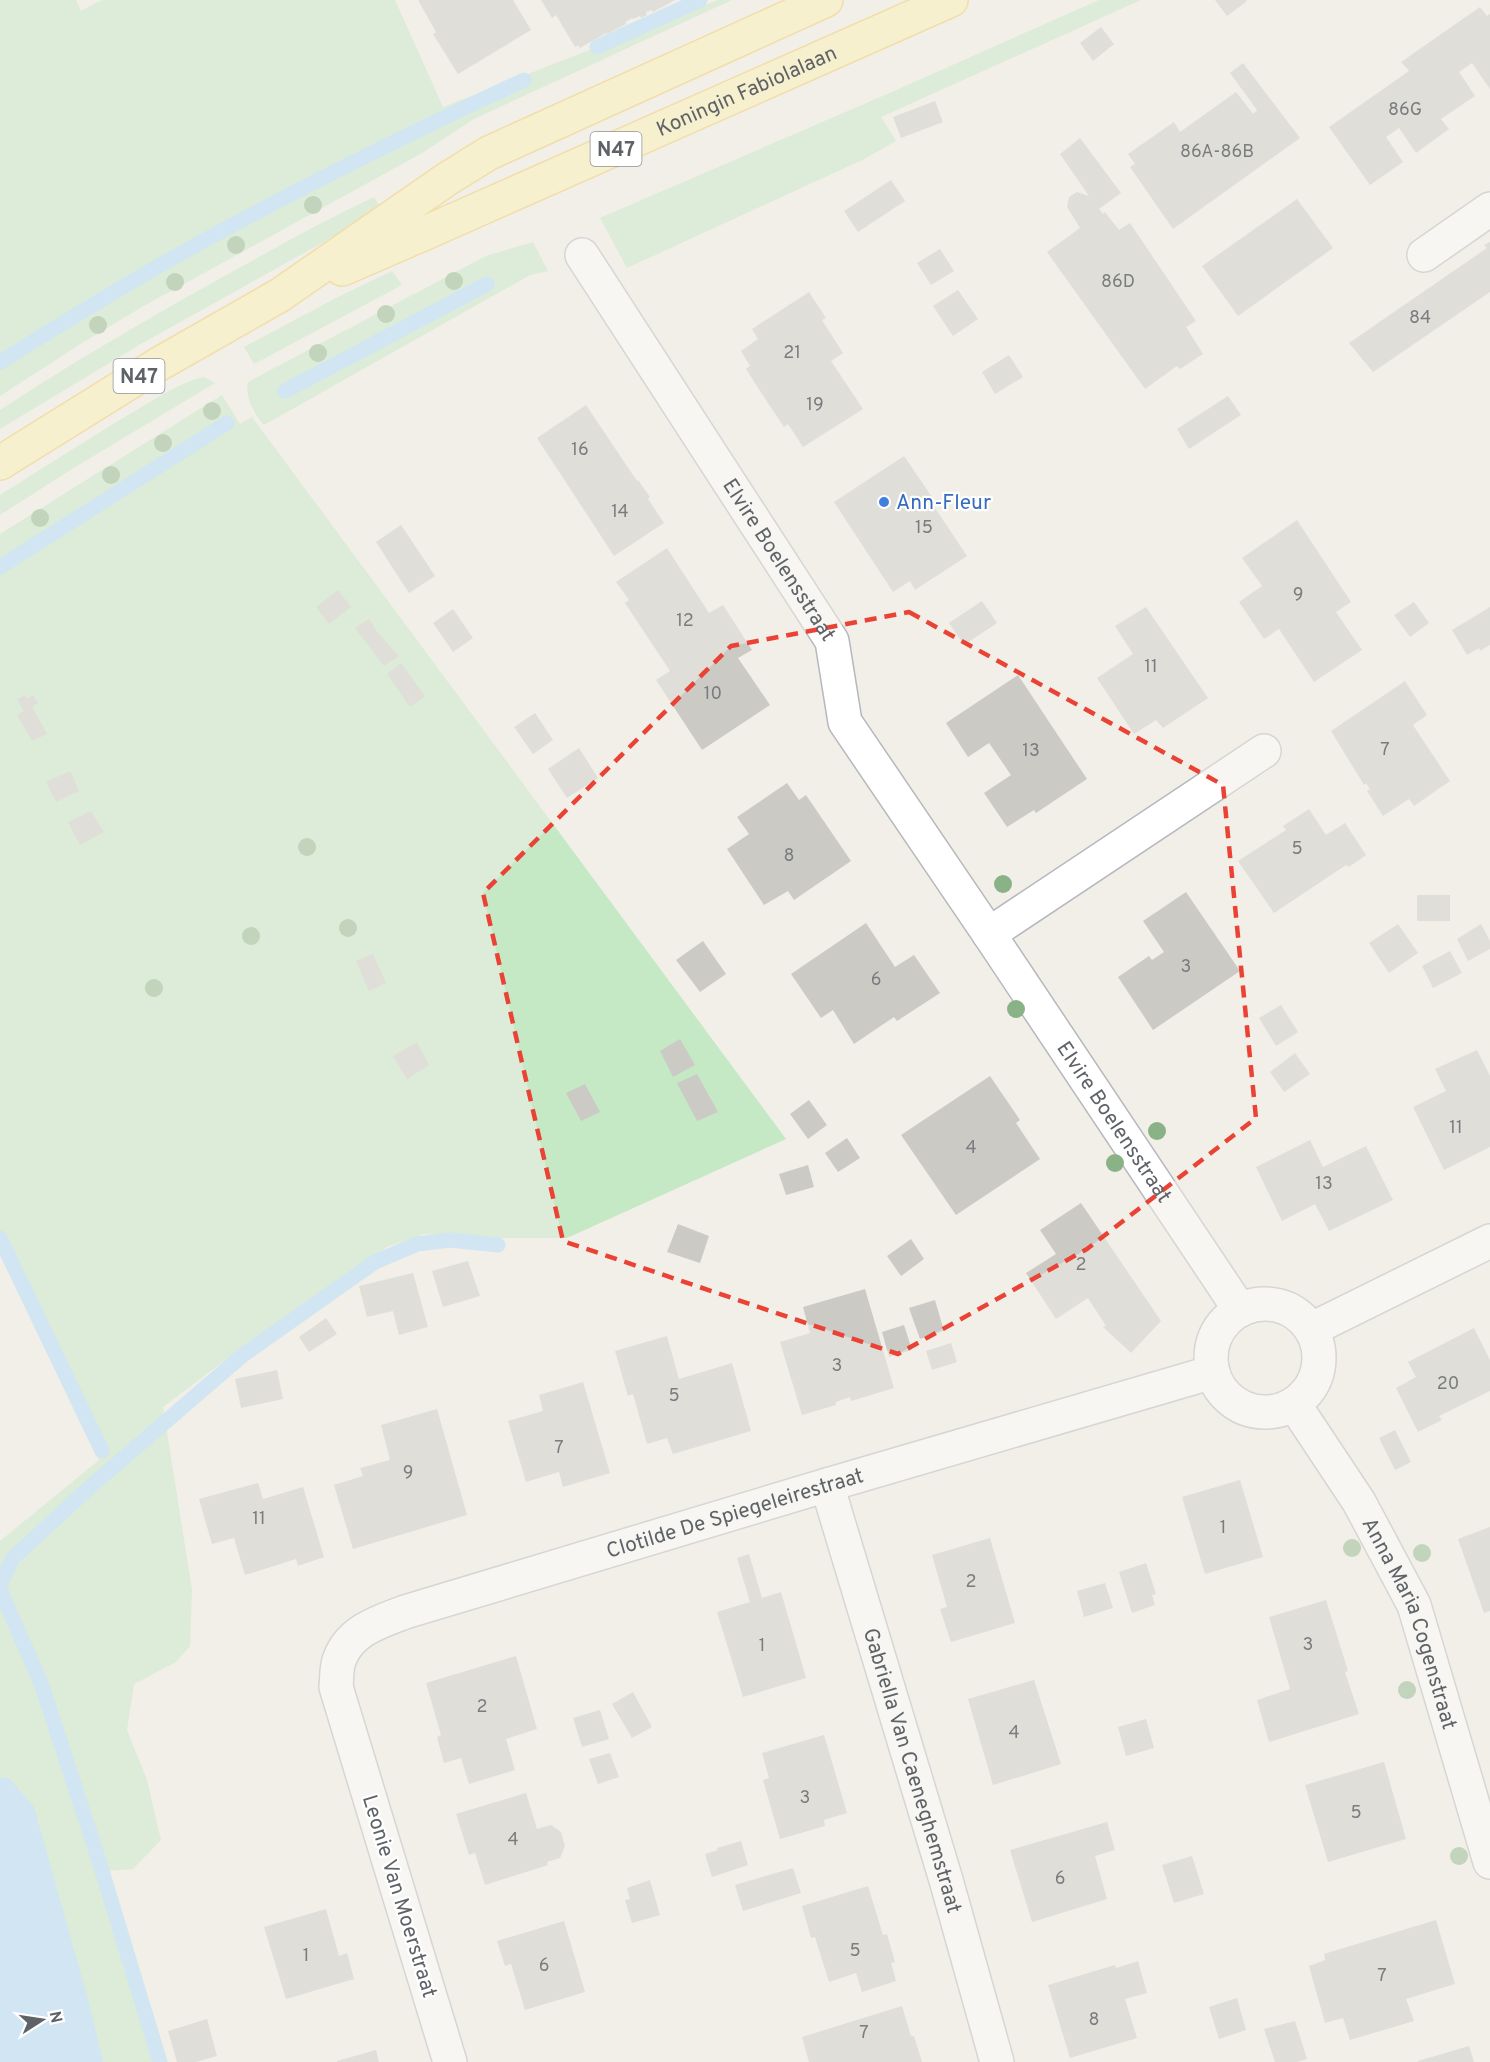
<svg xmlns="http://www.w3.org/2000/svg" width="1490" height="2062" font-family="Overpass,sans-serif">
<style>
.green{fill:#c5e8c5}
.water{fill:#aadaff}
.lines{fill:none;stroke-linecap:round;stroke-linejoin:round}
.stream{stroke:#aadaff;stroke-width:15}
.building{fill:#cccac5}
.street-casing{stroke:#b5b8bc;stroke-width:36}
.primary-casing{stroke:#f2c960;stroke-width:36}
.street{stroke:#fff;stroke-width:33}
.primary{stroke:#fff2af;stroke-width:33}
.tree{fill:#89b387}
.marked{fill:none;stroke:#ea4335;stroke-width:4.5;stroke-dasharray:12 8;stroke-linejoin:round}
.shop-dot{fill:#3f7fe0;stroke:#fff;stroke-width:2}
.labels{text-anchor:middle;stroke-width:4.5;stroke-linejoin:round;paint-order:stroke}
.number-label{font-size:18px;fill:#7a7d7f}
.shield{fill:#fff;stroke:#8f9295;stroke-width:1.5}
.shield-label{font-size:20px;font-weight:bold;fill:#5f6368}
.street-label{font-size:21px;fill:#5f6368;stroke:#fff}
.shop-label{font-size:21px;fill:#366cbe;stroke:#fff;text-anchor:start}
</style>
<rect width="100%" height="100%" fill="#f1efe8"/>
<!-- green -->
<path class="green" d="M0,0H76L81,11L102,0H395L443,107L718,0H732L474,119L422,153L142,307L82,343L0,396Z
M1099,0H1141L881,117L896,141L862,160L627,268L600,218L885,95Z
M374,197L381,208L363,220L139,345L0,429V410C69,365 140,323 212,283C266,253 319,223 374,197Z
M533,242L548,271L530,275L264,425C254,414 245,397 248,382L486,256Z
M392,271L402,285L254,364L244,347L338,297Z
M204,377L215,383L72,469L0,515V495C46,466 91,437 138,409C159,397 180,382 204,377Z
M222,395L240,424L252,417L786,1139L567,1238H496L424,1234L387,1247L256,1337L163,1407L192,1590L190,1646L176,1662L134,1684L127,1730L147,1780L161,1840L133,1869L106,1871L153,2062H0V1541L99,1460L0,1254V534Z"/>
<!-- water -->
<path class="water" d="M0,1778H9L34,1807L89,2003L103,2062H0Z"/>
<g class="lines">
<!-- stream -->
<path class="stream" d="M597,47L700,0
M0,362C76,315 152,268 231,226C327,174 425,126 524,80
M285,391L487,284
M0,567L227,423
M0,1238L102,1451
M0,1586L12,1559L91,1486L243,1355L375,1262L417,1244L450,1240L498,1245
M0,1590L41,1683L100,1864L160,2062"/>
</g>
<!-- building -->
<path class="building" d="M418,0H513L531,30L458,74L433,34L436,32Z
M541,0H675L653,12L652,10L646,12L647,15L641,18L640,16L633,19L632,18L625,22L626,24L607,34L606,33L580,48L578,45L575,47L556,15L552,18Z
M1215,0H1245L1247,1L1227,16Z
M1480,7L1487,16L1490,14V89L1472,63L1459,72L1475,96L1441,119L1449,129L1416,153L1399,128L1392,133L1386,137L1403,162L1370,185L1329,127L1409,71L1401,62Z
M1101,27L1114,44L1093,61L1080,43Z
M1243,63L1300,138L1173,229L1130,167L1135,164L1128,154L1174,122L1180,132L1236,92L1253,114L1257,110L1230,73Z
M935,101L943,122L901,138L893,117Z
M1080,138L1121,193L1099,209L1103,214L1105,212L1119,230L1130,223L1196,321L1186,327L1203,354L1180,369L1177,366L1145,389L1047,252L1080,228L1067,207L1069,197L1077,192L1089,196L1060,154Z
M891,180L905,201L858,232L844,211Z
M1297,199L1333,248L1238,316L1202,266Z
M1490,242V292L1373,372L1349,343L1487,248L1484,245Z
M940,249L954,271L931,285L917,263Z
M958,290L978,319L953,336L933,306Z
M809,292L826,318L822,320L843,353L831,361L863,409L803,447L788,424L784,427L766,400L746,369L750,366L741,351L758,339L752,329Z
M1009,355L1023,377L995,394L982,372Z
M1228,396L1241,415L1189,449L1177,429Z
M586,405L637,481L638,480L650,497L648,499L664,523L614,556L537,438Z
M904,456L936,503L933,505L967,556L915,590L910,581L893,592L834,502Z
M1297,520L1351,602L1336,612L1362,650L1314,682L1279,629L1264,639L1239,602L1262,586L1242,558Z
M401,525L435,576L409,593L376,542Z
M667,548L709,613L723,605L752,650L738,658L770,705L702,750L656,680L670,671L625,603L629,600L616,582Z
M338,590L351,607L329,624L316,607Z
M982,601L997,623L964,645L949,623Z
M1414,602L1429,623L1410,637L1394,615Z
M1146,607L1208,698L1163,728L1156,720L1134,734L1097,678L1133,654L1115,626Z
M1490,607V645L1480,651L1479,648L1467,655L1452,630Z
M453,609L473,638L453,652L433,623Z
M369,619L378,633L399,656L384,666L355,628Z
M401,663L425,696L410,707L387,674Z
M1018,675L1087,779L1036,813L1034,810L1007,827L984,793L1011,775L989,743L968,757L946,723Z
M1405,681L1427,715L1413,725L1450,781L1414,806L1409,799L1383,816L1367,791L1370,789L1366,783L1364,785L1331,731Z
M26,695L27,699L33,695L38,703L32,707L47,734L32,741L17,715L24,711L17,699Z
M535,713L553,740L533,754L514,727Z
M579,748L598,778L567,798L548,769Z
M70,771L79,791L56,802L46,782Z
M787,783L799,800L806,795L851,861L794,900L788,891L764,905L727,849L749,834L737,817Z
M1309,809L1326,835L1345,823L1366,855L1349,867L1346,865L1274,913L1238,861L1286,830L1283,826Z
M91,811L104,832L80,845L68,822Z
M1186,892L1240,971L1153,1030L1118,977L1149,956L1152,960L1164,952L1143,921Z
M1417,895H1450V921H1417Z
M866,923L895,967L914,955L940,993L897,1021L894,1017L854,1044L833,1010L821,1018L791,974Z
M1398,924L1418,953L1389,973L1369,943Z
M1481,924L1490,941V949L1468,961L1457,939Z
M703,941L726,974L700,992L676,960Z
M1450,951L1462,973L1433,988L1422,966Z
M373,954L386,983L369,991L356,961Z
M1281,1005L1298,1032L1276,1046L1259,1018Z
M680,1039L695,1065L673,1077L660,1051Z
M417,1042L429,1065L407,1079L393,1056Z
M1477,1050L1490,1076V1147L1444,1170L1413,1107L1446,1091L1435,1069Z
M1295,1053L1310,1074L1284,1092L1270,1072Z
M697,1074L718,1112L697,1121L677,1083Z
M990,1076L1020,1120L1016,1123L1040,1159L956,1215L901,1135Z
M585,1084L600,1112L581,1121L566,1093Z
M809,1100L827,1125L808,1139L790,1114Z
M847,1138L860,1158L838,1172L825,1153Z
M1310,1140L1323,1167L1366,1146L1393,1200L1329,1231L1315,1204L1282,1221L1256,1167Z
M808,1165L814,1187L786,1195L779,1174Z
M1081,1203L1161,1321L1131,1353L1103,1327L1106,1326L1088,1298L1056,1319L1026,1273L1056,1254L1040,1230Z
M678,1224L709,1236L700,1263L667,1252Z
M911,1239L924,1259L901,1276L887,1256Z
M468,1261L480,1296L443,1307L432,1271Z
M413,1273L428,1327L399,1335L393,1311L367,1317L359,1286Z
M865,1289L894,1388L851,1401L850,1397L836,1402V1405L802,1415L780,1342L810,1333L803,1307Z
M935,1300L944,1331L920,1339L909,1308Z
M326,1318L337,1334L309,1352L299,1337Z
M904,1325L912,1350L889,1357L882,1332Z
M1474,1328L1490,1360V1391L1439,1416L1442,1420L1418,1432L1396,1388L1416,1377L1408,1362Z
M667,1336L679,1379L732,1363L751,1431L673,1454L667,1438L647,1444L633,1394L628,1396L615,1351Z
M951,1343L957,1362L932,1370L926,1351Z
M277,1370L283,1399L241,1408L235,1379Z
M583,1382L610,1473L563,1487L559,1472L526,1482L508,1421L543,1411L539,1395Z
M437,1409L467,1515L353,1549L334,1485L363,1476L360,1468L390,1460L381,1425Z
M1395,1430L1411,1462L1395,1470L1379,1438Z
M1240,1480L1263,1557L1205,1574L1182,1497Z
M258,1483L263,1499L303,1487L324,1557L298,1566L296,1559L245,1575L234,1538L212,1544L199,1499Z
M1490,1527V1611L1484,1613L1458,1539Z
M990,1538L1015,1623L951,1642L940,1609L947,1607L932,1555Z
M749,1554L762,1598L781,1592L806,1678L743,1697L717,1612L750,1602L737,1558Z
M1146,1563L1156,1594L1152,1595L1155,1605L1132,1613L1119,1572Z
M1105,1583L1113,1608L1084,1617L1077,1591Z
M1326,1600L1348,1671L1345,1672L1359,1714L1269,1742L1257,1700L1290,1689L1269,1617Z
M516,1656L537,1729L506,1739L515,1770L469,1784L461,1758L444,1763L437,1737L441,1735L426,1683Z
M1034,1680L1061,1764L993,1785L968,1699Z
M633,1692L652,1727L632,1738L612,1704Z
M600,1710L609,1739L582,1747L573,1718Z
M1146,1719L1154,1748L1126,1756L1118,1727Z
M824,1735L847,1813L824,1820L825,1826L780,1839L763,1780L769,1778L762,1753Z
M610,1753L619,1777L598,1784L589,1759Z
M1384,1762L1406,1839L1328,1862L1305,1785Z
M526,1793L537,1829L551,1825L561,1832L565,1846L560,1858L547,1862L548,1865L485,1885L475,1853L469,1855L456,1814Z
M1107,1822L1115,1850L1095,1856L1107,1899L1032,1922L1010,1850Z
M741,1841L748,1865L712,1877L705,1854L718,1850L717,1848Z
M1192,1856L1204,1894L1174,1903L1162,1865Z
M793,1868L801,1893L743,1911L735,1885Z
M650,1880L660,1915L632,1923L625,1900L630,1899L627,1888Z
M868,1886L883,1935L887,1934L895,1962L891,1963L896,1981L862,1992L856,1973L829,1982L815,1937L811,1938L802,1906Z
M326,1909L339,1956L347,1953L354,1979L286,1999L264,1927Z
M1436,1920L1455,1984L1406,1999L1414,2021L1350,2040L1343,2018L1325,2023L1309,1966L1325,1960L1324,1954Z
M564,1921L585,1992L525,2010L511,1964L505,1966L497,1941Z
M1138,1961L1147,1993L1125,1999L1137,2038L1070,2058L1048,1985L1115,1965L1116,1968Z
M1237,1998L1246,2030L1219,2039L1209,2007Z
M902,2006L911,2036H914L922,2062H809L802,2037Z
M207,2019L217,2056L196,2062H177L168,2031Z
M1295,2021L1307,2059L1297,2062H1275L1264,2029Z
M1469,2046L1474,2062H1418V2061Z
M376,2050L379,2062H337V2061Z"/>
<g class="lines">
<!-- street casing -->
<g class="street-casing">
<g id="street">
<path id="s1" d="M582,255L832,641L845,722L989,934L1240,1310"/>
<path d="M1424,255L1490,209"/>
<path d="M989,934L1264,751"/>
<circle cx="1265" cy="1358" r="54"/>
<path d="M1312,1329L1490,1241"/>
<path id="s2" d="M1294,1404L1359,1502L1414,1605L1490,1862"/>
<path id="s3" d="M827,1485L946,1880L997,2062"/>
<path id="s4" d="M450,2062L336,1687C337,1678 336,1666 340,1658C351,1630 379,1622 405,1612L827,1485L1213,1372"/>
</g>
</g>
<!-- primary casing -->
<g class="primary-casing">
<g id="primary">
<path id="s5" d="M342,269L416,237L951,0"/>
<path d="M0,463L159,364L280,295L447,179L489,153L826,0"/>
</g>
</g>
<!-- street -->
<use href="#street" class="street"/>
<!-- primary -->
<use href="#primary" class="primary"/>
</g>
<!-- trees -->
<g class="tree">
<circle cx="313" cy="205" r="9"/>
<circle cx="236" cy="245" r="9"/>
<circle cx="454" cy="281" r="9"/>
<circle cx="175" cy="282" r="9"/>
<circle cx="386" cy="314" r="9"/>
<circle cx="98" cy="325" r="9"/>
<circle cx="318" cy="353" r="9"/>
<circle cx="212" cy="411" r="9"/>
<circle cx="163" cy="443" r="9"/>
<circle cx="111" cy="475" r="9"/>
<circle cx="40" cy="518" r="9"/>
<circle cx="307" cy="847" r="9"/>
<circle cx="1003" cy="884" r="9"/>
<circle cx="348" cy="928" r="9"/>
<circle cx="251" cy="936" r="9"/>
<circle cx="154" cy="988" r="9"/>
<circle cx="1016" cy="1009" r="9"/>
<circle cx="1157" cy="1131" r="9"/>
<circle cx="1115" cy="1163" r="9"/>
<circle cx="1352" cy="1548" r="9"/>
<circle cx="1422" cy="1553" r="9"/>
<circle cx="1407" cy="1690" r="9"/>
<circle cx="1459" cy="1856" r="9"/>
</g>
<!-- marked area -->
<path d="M0 0H1490V2062H0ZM909,612L1223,785L1256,1118L1087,1249L898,1354L563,1241L483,893L731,646Z" fill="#f1efe8" fill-opacity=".55" fill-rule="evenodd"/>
<path class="marked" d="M909,612L1223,785L1256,1118L1087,1249L898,1354L563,1241L483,893L731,646Z"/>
<!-- markers -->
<circle class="shop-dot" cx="884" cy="502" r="6"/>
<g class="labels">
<!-- number labels -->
<g class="number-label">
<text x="1405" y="115">86G</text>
<text x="1217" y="157">86A-86B</text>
<text x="1118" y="287">86D</text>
<text x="1420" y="323">84</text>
<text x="792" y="358">21</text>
<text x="815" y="410">19</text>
<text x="580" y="455">16</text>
<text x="620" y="517">14</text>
<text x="924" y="533">15</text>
<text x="1298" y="600">9</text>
<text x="685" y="626">12</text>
<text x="1151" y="672">11</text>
<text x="713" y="699">10</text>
<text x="1385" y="755">7</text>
<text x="1031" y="756">13</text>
<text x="1297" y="854">5</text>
<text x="789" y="861">8</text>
<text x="1186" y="972">3</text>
<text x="876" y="985">6</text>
<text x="1456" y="1133">11</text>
<text x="971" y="1153">4</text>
<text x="1324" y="1189">13</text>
<text x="1081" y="1270">2</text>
<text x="837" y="1371">3</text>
<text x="1448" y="1389">20</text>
<text x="674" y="1401">5</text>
<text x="559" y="1453">7</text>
<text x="408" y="1478">9</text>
<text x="259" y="1524">11</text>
<text x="1223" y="1533">1</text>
<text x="971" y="1587">2</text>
<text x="1308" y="1650">3</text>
<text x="762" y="1651">1</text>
<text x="482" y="1712">2</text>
<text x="1014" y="1738">4</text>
<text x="805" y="1803">3</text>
<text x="1356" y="1818">5</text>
<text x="513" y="1845">4</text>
<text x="1060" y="1884">6</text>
<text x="855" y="1956">5</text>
<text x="306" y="1961">1</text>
<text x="544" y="1971">6</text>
<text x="1382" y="1981">7</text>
<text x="1094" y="2025">8</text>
<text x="864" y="2038">7</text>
</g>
<!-- shield labels -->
<g class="shield">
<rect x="590.5" y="132" width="51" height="34" rx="4.5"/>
<rect x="113.5" y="359" width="51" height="34" rx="4.5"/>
</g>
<g class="shield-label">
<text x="616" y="156">N47</text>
<text x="139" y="383">N47</text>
</g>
<!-- street labels -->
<g class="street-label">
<text dy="7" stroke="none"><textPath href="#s5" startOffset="442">Koningin Fabiolalaan</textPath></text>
<text dy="7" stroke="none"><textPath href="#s1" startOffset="363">Elvire Boelensstraat</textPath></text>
<text dy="7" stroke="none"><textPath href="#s1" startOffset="1024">Elvire Boelensstraat</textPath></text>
<text dy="7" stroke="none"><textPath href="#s4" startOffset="848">Clotilde De Spiegeleirestraat</textPath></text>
<text dy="7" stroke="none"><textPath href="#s2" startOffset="250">Anna Maria Cogenstraat</textPath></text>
<text dy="7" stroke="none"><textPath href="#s3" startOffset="298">Gabriella Van Caeneghemstraat</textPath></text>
<text transform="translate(400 1896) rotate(73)" y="7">Leonie Van Moerstraat</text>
</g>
<!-- shop labels -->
<g class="shop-label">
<text x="896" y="509">Ann-Fleur</text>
</g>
</g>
<!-- north arrow -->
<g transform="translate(42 2020) rotate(78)" stroke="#ffffff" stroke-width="4.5" paint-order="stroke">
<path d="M0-4.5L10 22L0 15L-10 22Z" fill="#5f6368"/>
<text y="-9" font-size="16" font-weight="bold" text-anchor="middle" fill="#5f6368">N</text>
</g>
</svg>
